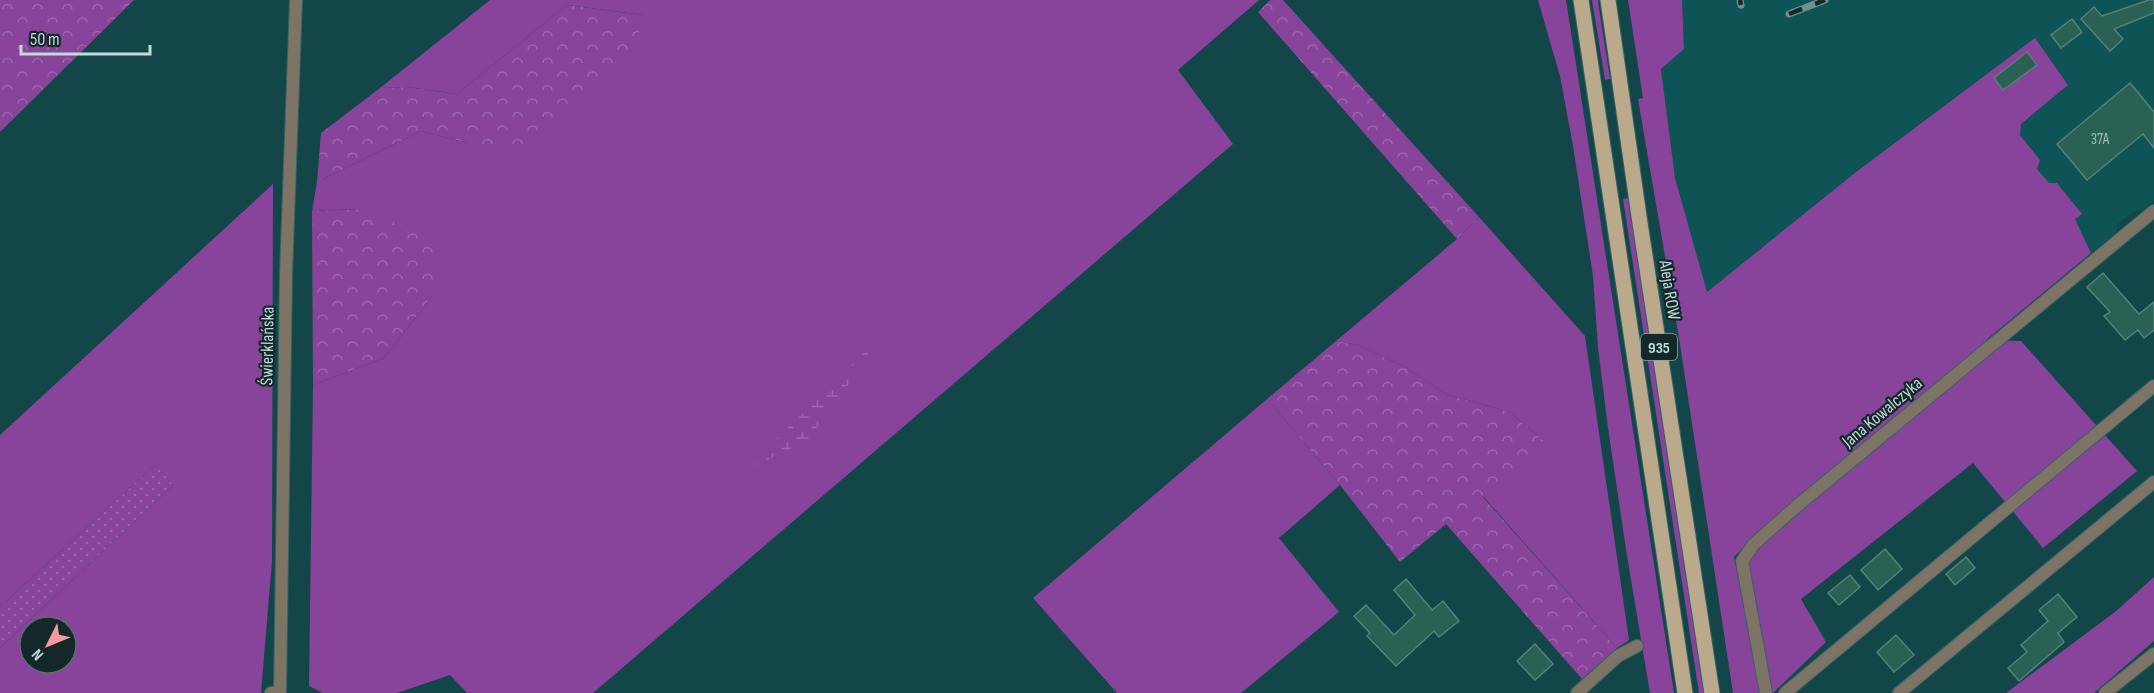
<svg xmlns="http://www.w3.org/2000/svg" width="2154" height="693" font-family="'Sofia Sans Condensed',sans-serif">
<style>
.built{fill:#0e5356}
.grass{fill:#87449a;fill-rule:evenodd}
.forest{fill:url(#forest-crowns)}
.wetland{fill:url(#wetland-marsh)}
.garden{fill:url(#garden-dots)}
.building{fill:#2b6055;stroke:#548277;stroke-width:1.5}
.lines{fill:none;stroke-linecap:round;stroke-linejoin:round}
.minor-casing{stroke:#366465;stroke-width:14}
.tertiary-casing{stroke:#366465;stroke-width:14}
.primary-casing{stroke:#366465;stroke-width:17}
.minor{stroke:#7d7466;stroke-width:12}
.tertiary{stroke:#7d7466;stroke-width:12}
.primary{stroke:#bba98c;stroke-width:15}
.rail-casing{stroke:#6c9192;stroke-width:7}
.rail{stroke:#142829;stroke-width:4.5;stroke-dasharray:14;stroke-linecap:butt}
.labels{text-anchor:middle;stroke-width:4.5;stroke-linejoin:round;paint-order:stroke}
.number-label{font-size:15px;fill:#9cbcb9}
.shield{fill:#142829;stroke:#8da5a5;stroke-width:1.5}
.shield-label{font-size:16px;font-weight:bold;fill:#c1dada}
.street-label{font-size:18px;fill:#c1dada;stroke:#142829}
</style>
<defs>
<pattern id="forest-crowns" width="20" height="18" patternUnits="userSpaceOnUse" patternTransform="scale(1.5)"><rect width="20" height="18" fill="#87449a"/><path d="M2 6a3 3 0 1 1 6 0M12 15a3 3 0 1 1 6 0" fill="none" stroke="#9b67ac"/></pattern>
<pattern id="wetland-marsh" width="20" height="14" patternUnits="userSpaceOnUse" patternTransform="scale(1.5)"><rect width="20" height="14" fill="#87449a"/><path d="M1 5h8M5 5V1M11 12h8M15 12V8" fill="none" stroke="#9b67ac"/></pattern>
<pattern id="garden-dots" width="8" height="8" patternUnits="userSpaceOnUse" patternTransform="scale(1.5)"><rect width="8" height="8" fill="#87449a"/><path d="M2 2h.1M6 6h.1" fill="none" stroke="#9b67ac" stroke-width="1.8" stroke-linecap="round"/></pattern>
</defs>
<rect width="100%" height="100%" fill="#134648"/>
<!-- built -->
<path class="built" d="M1682,0H2154V201L2141,211H2134L2118,224L2116,232L2091,253L2075,219L2037,168L2040,159L2020,135L2021,124L2068,85L2035,38L1856,172L1707,292L1675,178L1661,69L1684,49Z"/>
<!-- grass -->
<path class="grass" d="M490,0H1259L1178,70L1233,144L593,693H467L450,675L397,693H323L309,686L313,385L384,358L433,295L361,209L312,211L317,182L421,131L468,143L643,15L567,5L457,94L407,87L380,88Z
M1538,0H1566L1674,693H1650L1627,556L1608,428L1598,347L1593,276L1573,146L1560,76Z
M1592,0H1598L1599,8L1610,79L1605,80Z
M1628,0H1682L1684,49L1661,69L1675,178L1707,292L1856,172L2035,38L2068,85L2021,124L2020,135L2040,160L2037,169L2049,183H2057L2082,214L2075,219L2091,253L1986,340L2021,341L2137,471L2043,548L1973,463L1801,599L1826,642L1773,693H1767L1744,547L1734,557L1761,693H1733L1679,338L1638,99L1643,98Z
M273,184L272,561L261,693H0V648L173,485L155,465L0,607V435ZM30,627H66V663H30Z
M1628,198L1697,650L1704,693H1699L1623,199Z
M1479,217L1585,336L1629,640L1617,648L1483,496L1543,440L1510,412L1446,394L1403,366L1358,345L1336,341L1457,239Z
M1267,399L1340,485L1279,538L1339,612L1241,693H1117L1033,598Z
M2154,577V641L2094,693H2006L2115,612Z"/>
<!-- forest -->
<path class="forest" d="M0,0H134L0,132Z
M1270,0H1283L1479,217L1457,239L1258,12Z
M567,5L643,15L633,52L532,150L468,143L421,131L317,182L321,133L380,88L407,87L457,94Z
M361,209L437,238L433,295L384,358L313,385L312,211Z
M1336,341L1358,345L1403,366L1446,394L1510,412L1544,441L1483,497L1617,648L1582,679L1446,524L1400,562L1340,485L1267,399Z"/>
<!-- wetland -->
<path class="wetland" d="M872,345L864,363L807,441L744,471Z"/>
<!-- garden -->
<path class="garden" d="M155,465L173,485L0,648V607Z"/>
<!-- building -->
<path class="building" d="M2149,0H2154V13L2114,29L2123,39L2110,51L2081,19L2094,7L2102,16Z
M2072,19L2082,32L2061,48L2051,35Z
M2027,52L2037,65L2003,90L1994,78Z
M2130,83L2154,112V148L2143,134L2087,180L2057,144Z
M2103,273L2139,314L2154,302V330L2144,338L2138,330L2125,340L2104,316L2110,312L2087,287Z
M1885,549L1902,569L1878,590L1861,570Z
M1966,557L1975,568L1955,585L1946,574Z
M1850,575L1860,587L1839,605L1828,593Z
M1406,579L1432,610L1443,601L1459,621L1439,637L1434,631L1396,666L1367,636L1370,633L1354,616L1366,605L1394,635L1415,615L1394,590Z
M2058,594L2077,617L2058,633L2064,642L2019,681L2008,668L2027,652L2021,645L2048,621L2039,610Z
M1896,635L1914,655L1894,672L1877,652Z
M1535,644L1553,664L1535,680L1517,661Z"/>
<g class="lines">
<!-- minor casing -->
<g class="minor-casing">
<path id="minor" d="M271,693L280,692
M1577,693L1618,656L1637,646
M1766,693L1742,561L1754,544L1797,506L2154,211
M1785,693L2154,386
M1899,693L2154,482
M2105,693L2154,654"/>
</g>
<!-- tertiary casing -->
<g class="tertiary-casing">
<path id="tertiary" d="M280,693L286,273L296,0"/>
</g>
<!-- primary casing -->
<g class="primary-casing">
<path id="primary" d="M1581,0L1685,693
M1608,0L1640,223L1712,693"/>
</g>
<!-- minor -->
<use href="#minor" class="minor"/>
<!-- tertiary -->
<use href="#tertiary" class="tertiary"/>
<!-- primary -->
<use href="#primary" class="primary"/>
<!-- rail casing -->
<g class="rail-casing">
<path id="rail" d="M1740,0L1741,5
M1789,14L1825,0"/>
</g>
<!-- rail -->
<use href="#rail" class="rail"/>
</g>
<g class="labels">
<!-- number labels -->
<g class="number-label">
<text x="2100" y="144">37A</text>
</g>
<!-- shield labels -->
<rect class="shield" x="1641" y="334" width="36" height="26" rx="4.5"/>
<g class="shield-label">
<text x="1659" y="353">935</text>
</g>
<!-- street labels -->
<g class="street-label">
<text transform="translate(1670 290) rotate(81)" y="6">Aleja ROW</text>
<text transform="translate(267 346) rotate(-89)" y="6">Świerklańska</text>
<text transform="translate(1882 412) rotate(-40)" y="6">Jana Kowalczyka</text>
</g>
</g>
<!-- north arrow -->
<g transform="translate(48 645) rotate(227)"><circle r="28" fill="#142829" stroke="#596f70" stroke-width="1.5"/>
<path d="M0-4.5L10 22L0 15L-10 22Z" fill="#f59b9d"/>
<text y="-9" font-size="16" font-weight="bold" text-anchor="middle" fill="#c1dada">N</text>
</g>
<!-- scale -->
<path d="M21 45v9h129v-9" fill="none" stroke="#c1dada" stroke-width="3"/>
<text x="30" y="45" font-size="18" fill="#c1dada" stroke="#142829" stroke-width="4.5" paint-order="stroke">50 m</text>
</svg>
